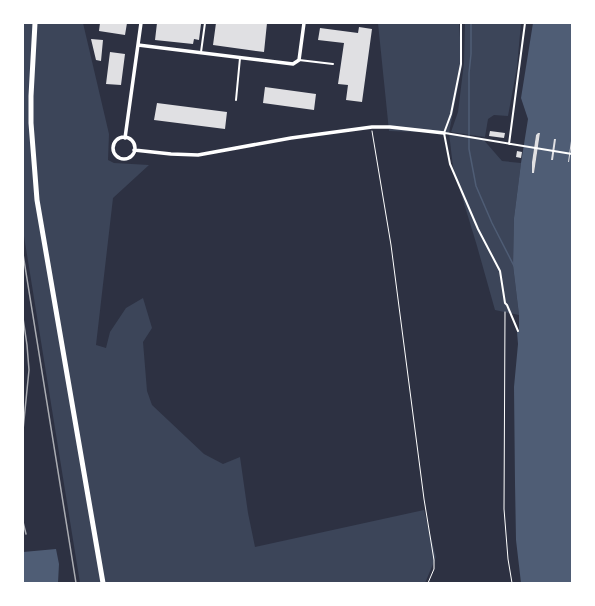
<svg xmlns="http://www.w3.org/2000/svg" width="595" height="606" font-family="'DejaVu Sans',sans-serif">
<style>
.green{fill:#3c4559}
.water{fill:#4f5d75;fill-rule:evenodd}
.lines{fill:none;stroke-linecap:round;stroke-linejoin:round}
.stream{stroke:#4f5d75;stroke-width:1.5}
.building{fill:#e0e0e3}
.path{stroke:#fff;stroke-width:1}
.service{stroke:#fff;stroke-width:2}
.minor{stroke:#fff;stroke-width:3.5}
.secondary{stroke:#fff;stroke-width:5}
.rail{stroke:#abadb3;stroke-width:1.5}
</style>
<rect width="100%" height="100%" fill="#2d3142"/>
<!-- green -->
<path class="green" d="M23,23H83L109,134L108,160L114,163L149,165L113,198L96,345L106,348L110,332L126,308L143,298L152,328L143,342L147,391L152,405L204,454L223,464L240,457L248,513L255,547L424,510L436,557L425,583H80L23,230Z
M378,23H459L462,66L449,133L482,138L502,161L521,163L514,218L513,265L519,315L495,310L477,246L453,167L449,133L389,131Z
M465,23H521L517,67L508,116L494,115L488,119L485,137L451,132L458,112L464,63Z"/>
<!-- water -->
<path class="water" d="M533,23H572V583H521L516,540L515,483L514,387L518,344L517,332L519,331V315L513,265L514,218L521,163L528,119L521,98ZM540,134L534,173H532V162L536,135Z
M56,549L59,564L58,583H23V552Z"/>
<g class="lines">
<!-- stream -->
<path class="stream" d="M471,23V54L469,73V149L476,186L492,223L514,266"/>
</g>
<!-- building -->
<path class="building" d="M100,23H127L125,35L99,31Z
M157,23H189L201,24L199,40L194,39L193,44L155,40Z
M216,23H267L264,52L213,45Z
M359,27L372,29L362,102L346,100L348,85L338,84L344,43L318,40L320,28L358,33Z
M91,39L103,40L101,61L96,60Z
M110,52L125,54L121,85L106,84Z
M265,87L316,94L314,110L263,103Z
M157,103L227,112L225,129L154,120Z
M490,131L505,133L504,138L489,136Z
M538,133H540L534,173H532V162L536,135Z
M554,139H556L553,160H551Z
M571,141H572L569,162H568Z
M517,151L522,152L521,158L516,157Z"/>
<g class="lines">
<!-- path -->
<path class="path" d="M372,131L391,245L424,499L434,560V569L428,583
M505,312L504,509L508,559L512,583"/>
<!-- service -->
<path class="service" d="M461,23V64L451,114L444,133L450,164L478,229L500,271L505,303L507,305L518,331
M201,52L205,23
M299,60L333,64
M236,100L240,58
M445,133L572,154
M509,144L525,23"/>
<!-- minor -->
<path class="minor" d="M138,45L293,64L299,60L304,23
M113 148a11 11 0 1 1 22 0a11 11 0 1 1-22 0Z
M125,138L141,23
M134,150L171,154L198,155L291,138L372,127H390L444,133"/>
<!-- secondary -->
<path class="secondary" d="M35,23L31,96V123L37,200L103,583"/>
<!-- rail -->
<path class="rail" d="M23,254L76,583
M23,318L27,345L29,370L23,430
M23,522L26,534"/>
</g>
<!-- border -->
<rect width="595" height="606" fill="none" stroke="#ffffff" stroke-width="48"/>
</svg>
